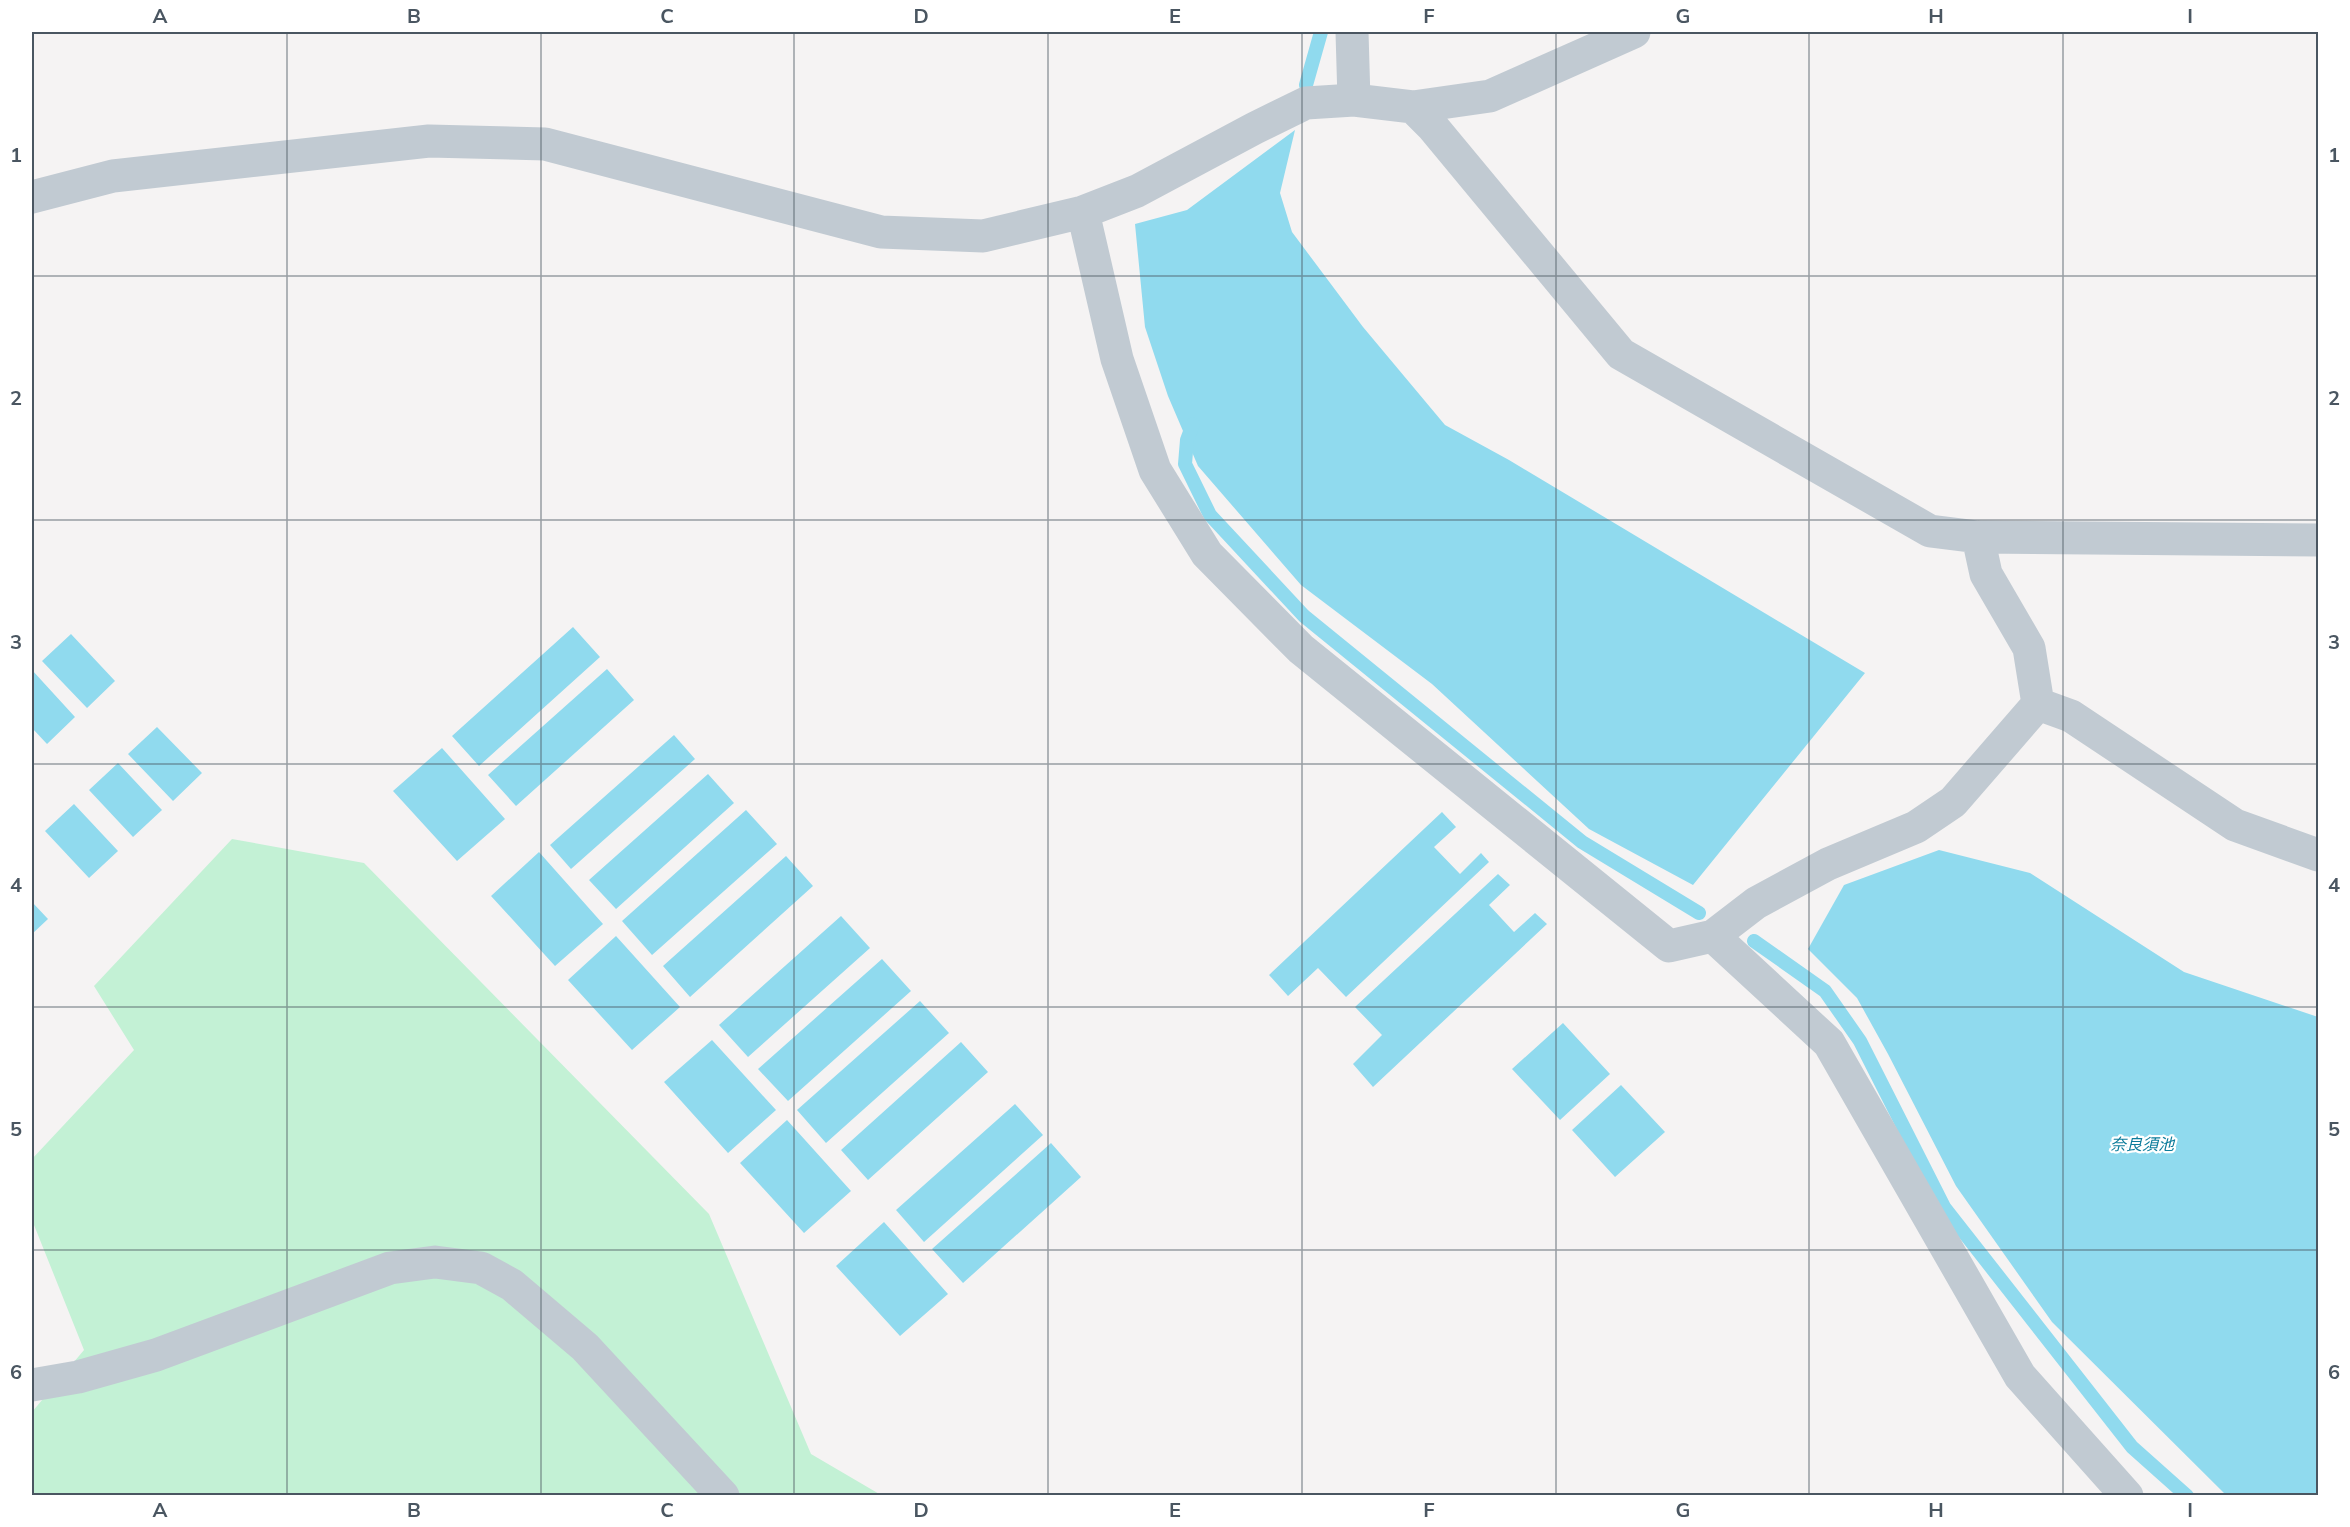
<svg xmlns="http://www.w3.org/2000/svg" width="2350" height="1527" font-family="Mulish,'Noto Sans JP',sans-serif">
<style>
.green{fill:#c3f1d5}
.water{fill:#90daee}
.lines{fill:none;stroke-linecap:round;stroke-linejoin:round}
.stream{stroke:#90daee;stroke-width:14}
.street{stroke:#c1cad2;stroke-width:33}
.grid{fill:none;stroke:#4a5661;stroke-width:1.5;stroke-opacity:0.55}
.labels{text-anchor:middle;stroke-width:4.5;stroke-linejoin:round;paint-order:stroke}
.water-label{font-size:16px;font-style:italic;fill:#0c7c9b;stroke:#fff}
.neatline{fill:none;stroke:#4a5661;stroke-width:2}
.grid-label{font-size:20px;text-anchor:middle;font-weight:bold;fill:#4a5661}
</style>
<rect width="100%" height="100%" fill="#f5f3f3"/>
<!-- green -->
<path class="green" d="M232,839L364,863L709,1214L811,1454L881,1495H32V1412L84,1350L32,1220V1159L134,1050L94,986Z"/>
<!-- water -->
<path class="water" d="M1295,130L1280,193L1292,232L1363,327L1445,425L1509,460L1865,673L1693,885L1589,829L1432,684L1301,585L1198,466L1168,396L1145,327L1135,224L1187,210Z
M573,627L600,657L479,766L452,736Z
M71,634L115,681L87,708L42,661Z
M607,669L634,700L516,806L488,775Z
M32,670L75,717L47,744L32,728Z
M157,727L202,773L173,801L128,754Z
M674,735L695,759L571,869L550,845Z
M442,748L505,819L457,861L393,791Z
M118,763L162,810L133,837L89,790Z
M708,774L734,803L616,909L589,880Z
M74,804L118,851L89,878L45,831Z
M746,810L777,844L652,955L622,921Z
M1442,812L1456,827L1434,847L1460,874L1481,853L1489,862L1346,997L1318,968L1288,996L1269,975Z
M1939,850L2030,873L2184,972L2318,1017V1495H2226L2052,1322L1956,1186L1888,1054L1857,998L1808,949L1844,885Z
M539,852L603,924L555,966L491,896Z
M786,856L813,886L690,997L663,966Z
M1498,874L1510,885L1489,905L1514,932L1535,913L1547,924L1373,1087L1353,1064L1382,1035L1355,1007Z
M32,902L48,919L32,934Z
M841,916L870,948L748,1057L719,1025Z
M616,936L680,1007L632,1050L568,980Z
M882,959L911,991L788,1101L758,1069Z
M920,1001L949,1033L826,1143L797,1110Z
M1563,1023L1610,1074L1560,1120L1512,1069Z
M712,1040L776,1110L728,1153L664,1082Z
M961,1042L988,1072L868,1180L841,1150Z
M1621,1085L1665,1132L1615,1177L1572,1130Z
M1015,1104L1043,1135L924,1242L896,1210Z
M787,1120L851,1191L804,1233L740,1163Z
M1051,1143L1081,1177L963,1283L932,1249Z
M884,1222L948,1294L900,1336L836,1266Z"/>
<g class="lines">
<!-- stream -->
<path class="stream" d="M1306,85L1321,32
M1193,424L1187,440L1185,464L1210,515L1304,616L1582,842L1699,913
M1754,941L1825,991L1860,1041L1944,1207L2132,1447L2187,1496"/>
<!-- street -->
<path class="street" d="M1352,32L1354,100
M1413,107L1432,126L1621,354L1930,531L1978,537L2318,540
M32,197L113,176L429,141L545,144L881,232L983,236L1083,212L1117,359L1155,470L1207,554L1301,649L1669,946L1713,936L1756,903L1828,864L1916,827L1953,802L2038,704L2029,648L1986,574L1978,537
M1083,212L1137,191L1255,128L1306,103L1354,100L1413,107L1490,96L1634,32
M2038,704L2071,716L2235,825L2318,855
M1713,936L1829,1043L2020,1376L2127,1496
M32,1385L78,1377L156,1355L390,1268L435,1262L481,1268L512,1285L585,1347L723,1496"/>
</g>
<!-- grid -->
<path class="grid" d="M287,32V1496M541,32V1496M794,32V1496M1048,32V1496M1302,32V1496M1556,32V1496M1809,32V1496M2063,32V1496M32,276H2318M32,520H2318M32,764H2318M32,1007H2318M32,1250H2318"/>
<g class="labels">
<!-- water labels -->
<g class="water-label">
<text x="2142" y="1150">奈良須池</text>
</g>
</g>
<!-- border -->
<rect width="2350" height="1527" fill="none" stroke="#ffffff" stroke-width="66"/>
<rect x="33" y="33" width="2284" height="1461" class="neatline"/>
<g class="grid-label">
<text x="160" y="23">A</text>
<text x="414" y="23">B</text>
<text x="667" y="23">C</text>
<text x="921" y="23">D</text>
<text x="1175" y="23">E</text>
<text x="1429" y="23">F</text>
<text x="1683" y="23">G</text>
<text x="1936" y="23">H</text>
<text x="2190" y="23">I</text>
<text x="16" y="162">1</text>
<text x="2334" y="162">1</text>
<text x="16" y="405">2</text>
<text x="2334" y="405">2</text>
<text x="16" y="649">3</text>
<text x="2334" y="649">3</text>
<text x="16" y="892">4</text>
<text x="2334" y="892">4</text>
<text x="16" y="1136">5</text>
<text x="2334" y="1136">5</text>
<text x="16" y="1379">6</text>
<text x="2334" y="1379">6</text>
<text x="160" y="1517">A</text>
<text x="414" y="1517">B</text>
<text x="667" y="1517">C</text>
<text x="921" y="1517">D</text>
<text x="1175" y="1517">E</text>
<text x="1429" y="1517">F</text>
<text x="1683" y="1517">G</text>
<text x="1936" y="1517">H</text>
<text x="2190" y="1517">I</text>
</g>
</svg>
